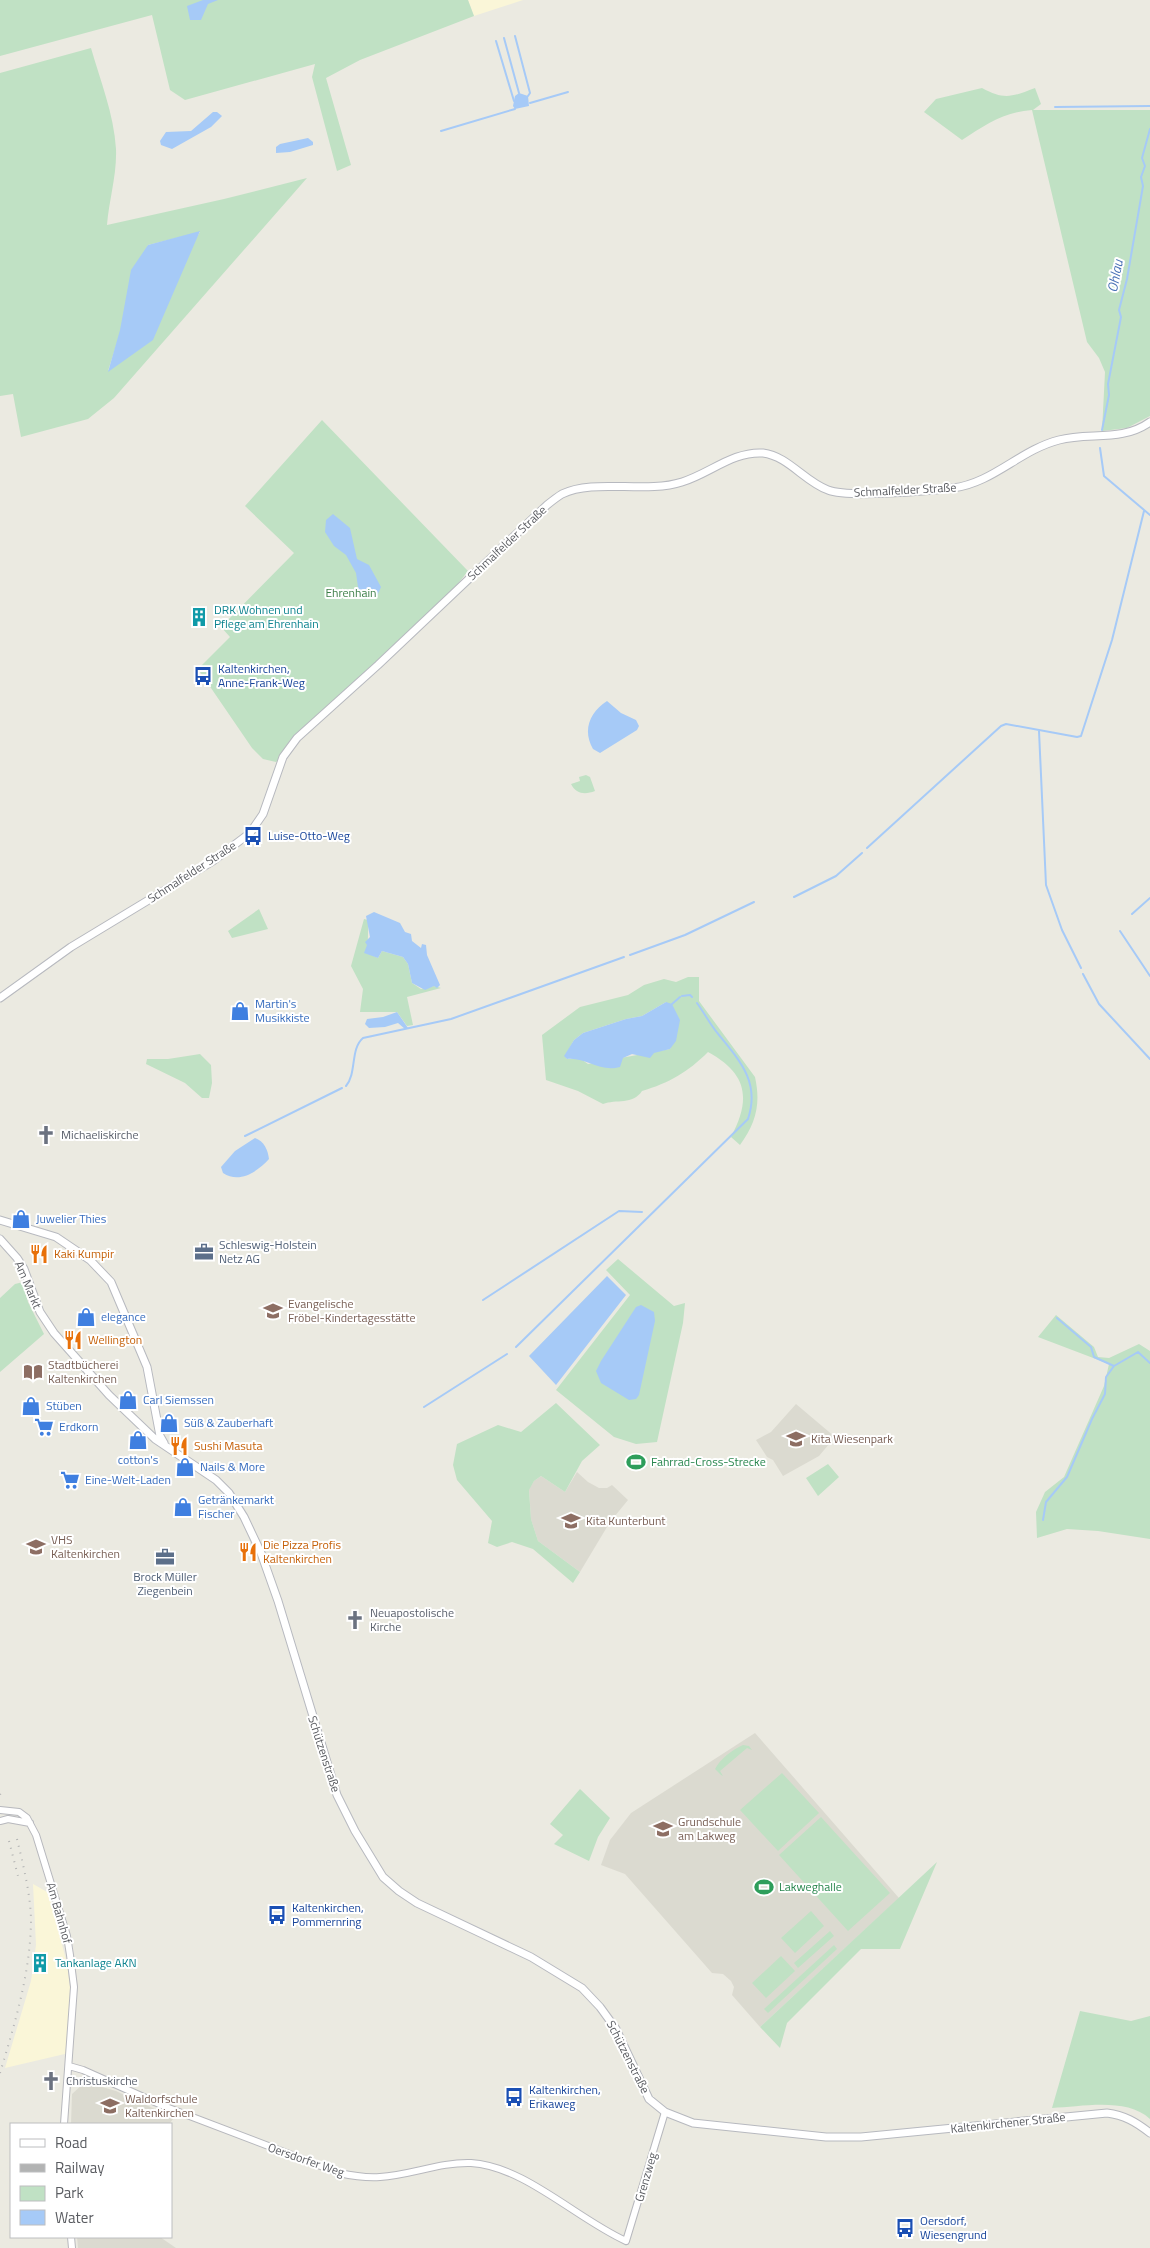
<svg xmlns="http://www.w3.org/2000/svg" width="1150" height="2248" font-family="'Titillium Web',sans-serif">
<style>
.commercial{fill:#faf6d8}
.education{fill:#dbdad0}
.green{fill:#c0e1c4;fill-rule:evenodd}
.water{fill:#a6caf7}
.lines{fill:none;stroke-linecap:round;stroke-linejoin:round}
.stream{stroke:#a6caf7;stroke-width:2}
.tertiary-casing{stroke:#b7b8bd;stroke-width:8}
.secondary-casing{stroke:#b7b9bf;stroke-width:9}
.tertiary{stroke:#fff;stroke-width:6}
.secondary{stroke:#fff;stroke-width:7}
.rail{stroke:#b2b3b3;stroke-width:2;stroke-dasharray:1 6;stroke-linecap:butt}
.labels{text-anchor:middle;stroke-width:4;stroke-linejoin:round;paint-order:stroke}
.street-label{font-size:12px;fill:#5a5c61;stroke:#fff}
.park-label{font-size:12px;fill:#3c7e47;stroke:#fff}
.culture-label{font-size:12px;fill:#0d838f;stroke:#fff;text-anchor:start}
.transit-label{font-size:12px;fill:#164399;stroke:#fff;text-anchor:start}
.shop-label{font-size:12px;fill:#366cbe;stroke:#fff;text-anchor:start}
.worship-label{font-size:12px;fill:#5b616d;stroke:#fff;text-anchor:start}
.service-label{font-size:12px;fill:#4e5e75;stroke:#fff;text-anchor:start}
.food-label{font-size:12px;fill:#c56008;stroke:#fff;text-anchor:start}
.education-label{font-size:12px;fill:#785e54;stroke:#fff;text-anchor:start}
.leisure-label{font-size:12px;fill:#27864d;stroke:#fff;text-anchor:start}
.water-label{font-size:14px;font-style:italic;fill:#4c73b7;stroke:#fff}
</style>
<rect width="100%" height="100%" fill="#ebeae1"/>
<!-- commercial -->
<path class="commercial" d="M468,0H523L474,16Z
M33,1884L49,1893L67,1964L70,1987L69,2053L5,2068L31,1981L36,1945Z"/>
<!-- education -->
<path class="education" d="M796,1404L835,1437L819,1456L783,1476L773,1460L767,1457L756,1440L771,1432Z
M577,1472L588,1482L599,1488H607L612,1485L628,1500L610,1522L580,1572L538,1541L531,1519L529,1489L534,1481L541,1476L565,1492Z
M755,1733L899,1898L760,2027L732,1995L734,1987L731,1981L723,1974L712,1973L625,1874L601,1865L610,1840L631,1813Z
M85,2082L116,2091L174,2118L169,2124H71L72,2094Z
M77,2237H160L176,2248H78Z"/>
<!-- green -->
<path class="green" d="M0,0H468L474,16L360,60L326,78L351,165L337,171L312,77L315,64L185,100L170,90L152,15L0,56Z
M91,48C100,80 114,114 116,149C117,175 109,200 107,225L224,199L307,178L114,398L88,419L21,437L13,394L0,396V73ZM200,232L108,371L148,245Z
M982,88C1004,100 1012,97 1035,88L1041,104L1033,110H1150V416L1127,428L1102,431L1105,372L1099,358L1087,342L1032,110C1004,112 985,125 962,140L924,112L936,99Z
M322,420L468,571L449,595L276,762L263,759L252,748L198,669L230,637L221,627L294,553L245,506Z
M586,775L590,777L595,791C585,795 576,794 571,784L580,781L579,777Z
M259,909L268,929L232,938L228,931Z
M364,919L368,920C369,933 366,943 370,954L378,958L382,951L403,957L408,964L412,983L421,989L434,986L441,988L407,997L413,1025L407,1026L397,1012H360L363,989L351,966Z
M688,977H699V1001L755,1077C761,1104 756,1123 740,1145L731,1137C751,1099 748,1074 708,1052C688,1072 669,1083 642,1091C633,1105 616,1099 603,1104L578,1091L546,1080L542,1035L580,1007L628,995L644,985L664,979L676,982ZM666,1002L678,1028L670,1049L588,1064L581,1059H567L565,1056L574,1040L583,1033L626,1019L642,1016Z
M200,1054L211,1065L212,1083L209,1098H202L185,1083L146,1064L147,1059H168Z
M618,1259L674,1306L685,1303L683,1323L657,1442L636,1444L614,1437L556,1390L630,1295L606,1270Z
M23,1282L28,1302L44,1334L0,1372V1298L15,1284Z
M1056,1315L1094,1347L1098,1357L1109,1358L1139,1344L1150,1351V1539L1098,1531L1067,1529L1037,1538L1036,1512L1045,1492L1064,1477L1104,1386L1109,1364L1038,1337Z
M556,1403L600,1445L582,1461L565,1492L541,1476L534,1481L529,1490L531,1519L538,1541L580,1572L573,1583L533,1549L512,1542L497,1547L488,1543L492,1521L457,1480L453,1465L457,1444L498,1425L521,1432Z
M828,1464L839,1477L818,1496L806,1478Z
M743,1745L749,1746L752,1750L747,1748L720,1771L723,1776L721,1775L715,1769C721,1758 732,1750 743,1745Z
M782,1773L819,1813L778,1851L740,1810Z
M580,1789L610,1818L598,1837L589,1861L554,1844L563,1835L550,1824Z
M821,1817L890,1893L848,1931L779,1855Z
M937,1862L900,1949H861L787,2023L780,2048L760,2027Z
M811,1911L824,1926L795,1953L781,1938Z
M830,1931L834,1936L798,1968L794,1963Z
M834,1945L837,1949L768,2013L764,2009Z
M781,1956L795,1971L766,1998L752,1983Z
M1080,2011L1131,2021L1150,2016V2119C1126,2097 1082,2107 1052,2108Z"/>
<!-- water -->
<path class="water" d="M203,0H218L208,4L201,20H190L187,6Z
M519,93L528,96L529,106L515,109L513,106L515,96Z
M213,112H217L222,116L211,127L172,149L161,145L160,141L166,132L191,131Z
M308,138L313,142V145L290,152L276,153V147L280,144Z
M200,231L153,340L108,372L120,330L131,270L148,245Z
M333,514L350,528L357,559L369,565L381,587L377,596L366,599L359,594L356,573L346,555L334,546L325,532L326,520Z
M607,701L621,713L636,720L639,726L637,730L600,753L593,749C582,730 590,712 607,701Z
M374,912L400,923L405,932L411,934L412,941L421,948L422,944L426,945L427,955L440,985L437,988L434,986L425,990L412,983L408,964L403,957L382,951L378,958L364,953L367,945L365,942L370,937L366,916Z
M666,1002L672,1004L680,1020L676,1041L670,1049L654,1053L650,1058L632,1054L623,1058L620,1067C600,1073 586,1057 567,1059L564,1056L574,1040L583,1033L626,1019L642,1016Z
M397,1012L408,1028L405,1029L398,1023L385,1027L369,1028L365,1024L367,1019L383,1017Z
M255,1138C264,1141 268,1150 269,1159C258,1171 240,1184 223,1173L221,1167L235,1151Z
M607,1276L626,1295L556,1385L529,1356Z
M641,1305L654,1312L655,1321L639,1395L636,1399L629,1400L601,1383L596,1371L601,1361L636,1307Z"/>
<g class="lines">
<!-- stream -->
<path class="stream" d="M515,36L530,93L528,96
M504,38L519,93
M496,41L514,101
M530,103L568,92
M1055,107L1150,106
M441,131L515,109
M1102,430L1109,395L1108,384L1121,317L1119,310L1127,279L1143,186L1141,177L1145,166L1142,158L1150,129
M1100,448L1104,476L1150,515
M1039,731L1046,885L1062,930L1081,968
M867,848L1001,726L1006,724L1077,737L1081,736L1112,640L1144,511
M794,897L836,876L862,853
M1132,914L1150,898
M1120,931L1150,976
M630,955L685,935L754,902
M1083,974L1099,1004L1150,1059
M682,996L690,995L692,997
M672,1004L680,997
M346,1086C357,1073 350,1049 363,1038L451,1019L624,957
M245,1136L342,1088
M483,1300L619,1211L642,1212
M1057,1318L1091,1347L1094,1357L1114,1366
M516,1347L748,1119C760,1083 741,1062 719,1035C711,1026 705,1014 697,1003
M424,1407L507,1354
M1043,1520L1046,1502L1067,1477L1092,1419L1105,1394L1106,1377L1114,1366L1138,1352L1150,1363"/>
<!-- tertiary casing -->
<g class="tertiary-casing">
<path id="tertiary" d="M0,1810L19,1812L27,1818L36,1835L67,1936L70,1955L74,1987L64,2124
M0,1821L8,1819L30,1823
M69,2066L83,2070L166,2107L339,2173C353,2176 366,2178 380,2177C411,2175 440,2162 471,2163C524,2166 577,2219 626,2241L665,2112
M71,2237L72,2248"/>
</g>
<!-- secondary casing -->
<g class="secondary-casing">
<path id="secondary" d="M0,998L71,947L213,861L250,833L263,814L283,757L297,738L378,665L547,505C552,501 557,497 562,494C594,478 645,494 682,482C709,474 733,451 763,453C788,456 805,482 828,490C848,498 928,491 953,488C993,483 1020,450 1059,440C1090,432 1122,442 1150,422
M0,1220L56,1237L90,1260L111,1282L147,1367L160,1436L164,1443
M0,1239L17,1258L24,1269L40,1312L54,1333L109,1395L155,1439L216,1480L229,1493L244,1517L261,1553L278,1601L337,1795L355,1831L383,1877L399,1891L417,1903L531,1957L582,1988L600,2007L616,2029L649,2099L665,2112L693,2123L826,2137H861L1107,2113C1124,2115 1136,2122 1150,2133"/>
</g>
<!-- tertiary -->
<use href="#tertiary" class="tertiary"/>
<!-- secondary -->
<use href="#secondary" class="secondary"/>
<!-- rail -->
<path class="rail" d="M0,1794L1,1796
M9,1841L19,1880
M0,2073C15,2023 31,1971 31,1918C30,1892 23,1864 17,1839"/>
</g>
<!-- icons -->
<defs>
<g id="building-bare" transform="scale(1.5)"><path d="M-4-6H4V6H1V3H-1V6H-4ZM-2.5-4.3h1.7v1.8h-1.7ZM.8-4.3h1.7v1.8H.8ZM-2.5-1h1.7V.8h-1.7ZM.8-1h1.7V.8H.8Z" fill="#0f9aa8" stroke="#fff" stroke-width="2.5" paint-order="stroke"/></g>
<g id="bus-bare" transform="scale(1.5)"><path d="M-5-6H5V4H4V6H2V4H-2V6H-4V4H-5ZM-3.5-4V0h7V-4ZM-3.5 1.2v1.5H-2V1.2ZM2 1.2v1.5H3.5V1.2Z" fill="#1a4fb4" stroke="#fff" stroke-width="2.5" paint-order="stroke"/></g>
<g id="shop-bare" transform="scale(1.5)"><path d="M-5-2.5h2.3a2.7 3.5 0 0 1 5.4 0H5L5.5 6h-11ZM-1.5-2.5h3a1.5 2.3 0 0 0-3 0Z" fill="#3f7fe0" stroke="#fff" stroke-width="2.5" paint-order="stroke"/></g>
<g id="church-bare" transform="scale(1.5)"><path d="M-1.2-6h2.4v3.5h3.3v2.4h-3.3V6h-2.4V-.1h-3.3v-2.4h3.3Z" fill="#6b7280" stroke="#fff" stroke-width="2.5" paint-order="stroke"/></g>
<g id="office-bare" transform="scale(1.5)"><path d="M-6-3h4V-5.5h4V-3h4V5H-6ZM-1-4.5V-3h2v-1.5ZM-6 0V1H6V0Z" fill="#5c6f8a" stroke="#fff" stroke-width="2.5" paint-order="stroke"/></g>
<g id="restaurant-bare" transform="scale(1.5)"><path d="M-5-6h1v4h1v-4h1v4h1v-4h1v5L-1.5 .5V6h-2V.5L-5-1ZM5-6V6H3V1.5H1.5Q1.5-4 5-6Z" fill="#e8710a" stroke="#fff" stroke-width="2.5" paint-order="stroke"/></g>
<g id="school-bare" transform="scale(1.5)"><path d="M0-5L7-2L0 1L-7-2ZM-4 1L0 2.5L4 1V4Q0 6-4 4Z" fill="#8d6e63" stroke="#fff" stroke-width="2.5" paint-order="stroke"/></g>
<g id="library-bare" transform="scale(1.5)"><path d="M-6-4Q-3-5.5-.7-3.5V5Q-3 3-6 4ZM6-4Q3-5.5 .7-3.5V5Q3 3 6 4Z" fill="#8d6e63" stroke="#fff" stroke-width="2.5" paint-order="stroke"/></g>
<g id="supermarket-bare" transform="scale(1.5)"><path d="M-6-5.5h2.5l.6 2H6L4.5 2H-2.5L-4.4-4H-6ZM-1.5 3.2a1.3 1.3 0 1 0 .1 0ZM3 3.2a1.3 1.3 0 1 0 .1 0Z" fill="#3f7fe0" stroke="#fff" stroke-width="2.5" paint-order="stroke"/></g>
<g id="stadium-bare" transform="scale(1.5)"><path d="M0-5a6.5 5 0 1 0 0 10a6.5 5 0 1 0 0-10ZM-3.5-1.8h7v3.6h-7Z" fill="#2e9e5b" stroke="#fff" stroke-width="2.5" paint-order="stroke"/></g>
<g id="university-bare" transform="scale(1.5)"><path d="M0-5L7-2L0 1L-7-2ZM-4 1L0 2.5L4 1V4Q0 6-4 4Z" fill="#8d6e63" stroke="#fff" stroke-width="2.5" paint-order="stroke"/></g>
</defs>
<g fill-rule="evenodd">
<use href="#building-bare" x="199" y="617"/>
<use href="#bus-bare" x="203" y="676"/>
<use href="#bus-bare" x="253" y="836"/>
<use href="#shop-bare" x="240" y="1011"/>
<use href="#church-bare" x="46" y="1135"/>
<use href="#shop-bare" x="21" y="1219"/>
<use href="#office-bare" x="204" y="1252"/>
<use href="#restaurant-bare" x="39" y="1254"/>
<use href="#school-bare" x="273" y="1311"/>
<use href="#shop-bare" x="86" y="1317"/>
<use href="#restaurant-bare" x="73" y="1340"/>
<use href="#library-bare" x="33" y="1372"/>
<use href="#shop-bare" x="128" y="1400"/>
<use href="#shop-bare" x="31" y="1406"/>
<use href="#shop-bare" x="169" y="1423"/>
<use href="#supermarket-bare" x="44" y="1427"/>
<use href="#school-bare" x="796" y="1439"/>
<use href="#shop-bare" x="138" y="1440"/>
<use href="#restaurant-bare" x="179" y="1446"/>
<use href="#stadium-bare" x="636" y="1462"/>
<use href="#shop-bare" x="185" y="1467"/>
<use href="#supermarket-bare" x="70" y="1480"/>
<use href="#shop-bare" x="183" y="1507"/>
<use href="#school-bare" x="571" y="1521"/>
<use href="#university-bare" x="36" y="1547"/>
<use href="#restaurant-bare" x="248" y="1552"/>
<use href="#office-bare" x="165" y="1557"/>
<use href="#church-bare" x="355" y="1620"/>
<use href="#school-bare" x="663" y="1829"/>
<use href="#stadium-bare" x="764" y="1887"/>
<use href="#bus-bare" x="277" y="1915"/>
<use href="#building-bare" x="40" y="1963"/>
<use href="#church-bare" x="51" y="2081"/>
<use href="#bus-bare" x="514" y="2097"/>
<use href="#school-bare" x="110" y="2106"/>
<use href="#bus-bare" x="905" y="2228"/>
</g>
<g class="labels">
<!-- street labels -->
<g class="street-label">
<text transform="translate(905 490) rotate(-3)" y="4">Schmalfelder Straße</text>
<text transform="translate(507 543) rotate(-43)" y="4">Schmalfelder Straße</text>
<text transform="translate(192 872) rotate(-33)" y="4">Schmalfelder Straße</text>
<text transform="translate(28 1285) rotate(67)" y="4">Am Markt</text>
<text transform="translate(324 1754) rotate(72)" y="4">Schützenstraße</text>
<text transform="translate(59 1913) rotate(74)" y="4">Am Bahnhof</text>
<text transform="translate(628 2057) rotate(63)" y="4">Schützenstraße</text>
<text transform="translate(1008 2123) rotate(-6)" y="4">Kaltenkirchener Straße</text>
<text transform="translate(306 2160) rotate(19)" y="4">Oersdorfer Weg</text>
<text transform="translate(646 2177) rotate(-74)" y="4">Grenzweg</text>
</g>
<!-- park labels -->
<g class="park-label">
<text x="351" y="597">Ehrenhain</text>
</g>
<!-- culture labels -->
<g class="culture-label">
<text x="214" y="614">DRK Wohnen und<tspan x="214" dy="14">Pflege am Ehrenhain</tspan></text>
<text x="55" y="1967">Tankanlage AKN</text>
</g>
<!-- transit labels -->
<g class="transit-label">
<text x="218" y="673">Kaltenkirchen,<tspan x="218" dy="14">Anne-Frank-Weg</tspan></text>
<text x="268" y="840">Luise-Otto-Weg</text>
<text x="292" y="1912">Kaltenkirchen,<tspan x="292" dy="14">Pommernring</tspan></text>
<text x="529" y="2094">Kaltenkirchen,<tspan x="529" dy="14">Erikaweg</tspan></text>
<text x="920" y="2225">Oersdorf,<tspan x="920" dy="14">Wiesengrund</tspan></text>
</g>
<!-- shop labels -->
<g class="shop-label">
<text x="255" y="1008">Martin's<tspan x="255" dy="14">Musikkiste</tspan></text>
<text x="36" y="1223">Juwelier Thies</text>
<text x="101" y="1321">elegance</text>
<text x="143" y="1404">Carl Siemssen</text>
<text x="46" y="1410">Stüben</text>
<text x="184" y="1427">Süß &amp; Zauberhaft</text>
<text x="59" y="1431">Erdkorn</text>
<text x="138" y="1464" text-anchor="middle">cotton's</text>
<text x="200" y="1471">Nails &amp; More</text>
<text x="85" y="1484">Eine-Welt-Laden</text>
<text x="198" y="1504">Getränkemarkt<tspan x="198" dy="14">Fischer</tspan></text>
</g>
<!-- worship labels -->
<g class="worship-label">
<text x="61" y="1139">Michaeliskirche</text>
<text x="370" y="1617">Neuapostolische<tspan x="370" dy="14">Kirche</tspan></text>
<text x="66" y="2085">Christuskirche</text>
</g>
<!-- service labels -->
<g class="service-label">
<text x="219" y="1249">Schleswig-Holstein<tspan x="219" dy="14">Netz AG</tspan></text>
<text x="165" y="1581" text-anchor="middle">Brock Müller<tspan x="165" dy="14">Ziegenbein</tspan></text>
</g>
<!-- food labels -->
<g class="food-label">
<text x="54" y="1258">Kaki Kumpir</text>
<text x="88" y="1344">Wellington</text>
<text x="194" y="1450">Sushi Masuta</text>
<text x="263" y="1549">Die Pizza Profis<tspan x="263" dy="14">Kaltenkirchen</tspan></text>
</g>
<!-- education labels -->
<g class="education-label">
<text x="288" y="1308">Evangelische<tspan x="288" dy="14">Fröbel-Kindertagesstätte</tspan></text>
<text x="48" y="1369">Stadtbücherei<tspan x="48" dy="14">Kaltenkirchen</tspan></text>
<text x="811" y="1443">Kita Wiesenpark</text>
<text x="586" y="1525">Kita Kunterbunt</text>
<text x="51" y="1544">VHS<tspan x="51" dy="14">Kaltenkirchen</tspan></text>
<text x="678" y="1826">Grundschule<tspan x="678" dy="14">am Lakweg</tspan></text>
<text x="125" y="2103">Waldorfschule<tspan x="125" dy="14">Kaltenkirchen</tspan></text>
</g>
<!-- leisure labels -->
<g class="leisure-label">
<text x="651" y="1466">Fahrrad-Cross-Strecke</text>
<text x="779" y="1891">Lakweghalle</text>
</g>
<!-- water labels -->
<g class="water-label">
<text transform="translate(1115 276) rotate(-79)" y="5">Ohlau</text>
</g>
</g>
<!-- legend -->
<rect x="10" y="2123" width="162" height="115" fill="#ffffff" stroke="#bdbec0"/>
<rect x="20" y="2139" width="25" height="8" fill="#ffffff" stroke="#bdbec0"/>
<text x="55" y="2148" font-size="15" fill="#5a5c61">Road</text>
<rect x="20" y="2164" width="25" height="8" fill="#b2b3b3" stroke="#bdbec0"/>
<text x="55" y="2173" font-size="15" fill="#5a5c61">Railway</text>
<rect x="20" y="2186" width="25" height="15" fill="#c0e1c4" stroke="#bdbec0"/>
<text x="55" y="2198" font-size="15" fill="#5a5c61">Park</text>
<rect x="20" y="2210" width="25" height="15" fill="#a6caf7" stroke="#bdbec0"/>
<text x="55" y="2223" font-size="15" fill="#5a5c61">Water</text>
</svg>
